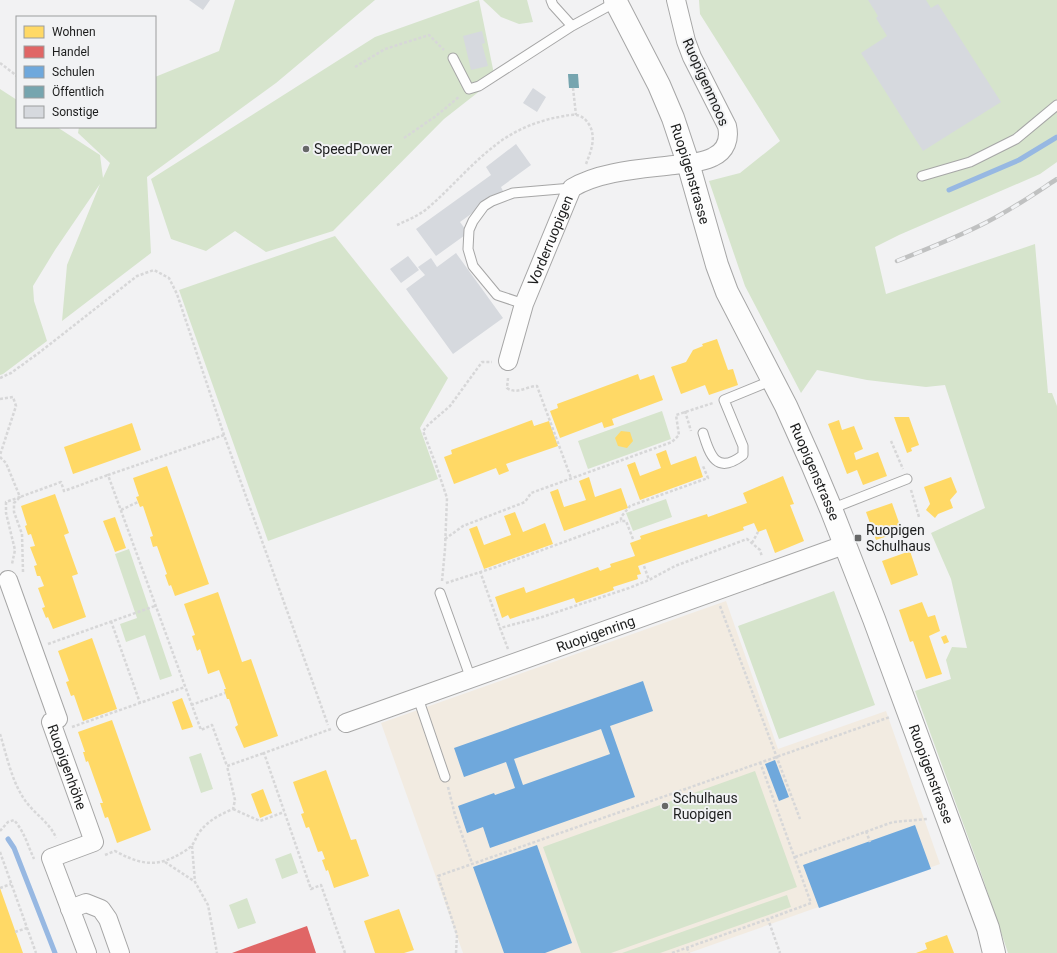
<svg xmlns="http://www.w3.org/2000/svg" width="1057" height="953" font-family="Roboto,sans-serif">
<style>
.education{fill:#f2ebe1}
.green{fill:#d6e4cc}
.homes{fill:#ffd966}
.shops{fill:#e06666}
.schools{fill:#6fa8dc;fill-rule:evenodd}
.public{fill:#76a5af}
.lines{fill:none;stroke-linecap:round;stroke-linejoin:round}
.stream{stroke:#97b8e2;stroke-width:5}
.building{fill:#d6d9de}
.service-casing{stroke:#a6a6a6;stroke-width:11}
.minor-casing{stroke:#a6a6a6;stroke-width:20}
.tertiary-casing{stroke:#a6a6a6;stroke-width:24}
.path{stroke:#d7d7d8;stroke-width:2.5;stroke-dasharray:3 2;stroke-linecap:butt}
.service{stroke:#fdfdfd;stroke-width:9}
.minor{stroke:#fdfdfd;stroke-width:18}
.tertiary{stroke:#fdfdfd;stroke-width:22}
.rail-casing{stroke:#c0c1c1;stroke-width:4.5}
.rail{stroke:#f1f2f4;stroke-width:3;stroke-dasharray:9;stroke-linecap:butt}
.poi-dot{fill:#676868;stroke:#f1f2f4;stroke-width:1.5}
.labels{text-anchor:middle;stroke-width:4;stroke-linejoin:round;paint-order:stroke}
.street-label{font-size:14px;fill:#1c1d1d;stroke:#f1f2f4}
.poi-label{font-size:14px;fill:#1c1d1d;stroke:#f1f2f4;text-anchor:start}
</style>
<rect width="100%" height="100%" fill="#f2f2f3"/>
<!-- education -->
<path class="education" d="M726,601L778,749L886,711L940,864L689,953H463L381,723Z"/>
<!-- green -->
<path class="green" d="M235,0H375L276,83L147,177L151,253L62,321L67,265L100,184L55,250L33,286L34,301L47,341L3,374L0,375V89L17,100V127H57L100,155L103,178L110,163L78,133L79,127H155V77L219,51Z
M479,0L495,79L444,119L333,231L266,252L235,231L206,251L171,239L151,179L375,37Z
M483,0H527L533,22L519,24L501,17Z
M699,0H1057V162L1040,174L899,235L875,247L886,294L1035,244L1048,393H1052L1057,406V953H1008L980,870L915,691L951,679L946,660L952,647L967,648L951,579L931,533L985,508L945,385L926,387L867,380L817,370L801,393L745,286L709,181L740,173L780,141L700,14Z
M335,236L448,378L420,428L438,479L268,541L179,290Z
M662,411L671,439L588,469L578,441Z
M666,499L672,517L633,531L626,513Z
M129,549L172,676L160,680L145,635L126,642L120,624L137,618L115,554Z
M834,591L875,705L779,739L738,626Z
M201,753L213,789L201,793L189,757Z
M755,771L797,887L611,953H581L543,847Z
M291,853L298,873L282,879L275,859Z
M787,895L791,907L660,953H622Z
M247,898L256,923L238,929L229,905Z"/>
<!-- homes -->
<path class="homes" d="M717,339L728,370L733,369L738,385L709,395L705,385L681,394L671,367L686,362L693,350L703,346L702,344Z
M638,374L640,380L654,375L663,400L612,419L614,425L604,428L602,422L560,438L550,411L558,408L557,404Z
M894,417H909L919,445L911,448L912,451L907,453Z
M532,420L534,426L549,421L558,446L506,464L509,471L499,475L496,468L454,484L444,457L452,454L451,450Z
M839,420L842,430L854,426L863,449L854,453L856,460L878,452L887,476L863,485L857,470L847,474L828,424Z
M132,423L141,450L73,474L64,447Z
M621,431L630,432L633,441L627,448L618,446L615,438Z
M666,450L671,465L696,456L703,477L640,500L627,465L635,462L640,476L661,468L656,454Z
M167,466L209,584L175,596L171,585L169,586L165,575L167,574L157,546L153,547L150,537L153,536L143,506L140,507L136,497L139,496L133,478Z
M783,476L794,504L790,505L804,541L775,553L766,529L758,532L754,523L743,527L744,530L638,566L641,574L637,575L638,579L613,587L614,590L576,603L574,598L510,619L508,615L502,618L495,597L524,587L526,593L598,567L600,571L611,567L610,564L635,556L630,543L641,539L640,536L707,514L708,517L747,503L743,493Z
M589,477L595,497L621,488L628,508L564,531L550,492L558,489L564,507L586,500L579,481Z
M951,477L957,492L950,500L953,508L938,514L935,518L926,510L930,504L924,487Z
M55,494L69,533L64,535L78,574L72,576L86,617L53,629L48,617L46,618L42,608L45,607L38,588L44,586L40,576H37L34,566L37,565L30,547L35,546L31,534L28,535L25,526L27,525L21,506Z
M892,503L902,531L876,540L866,512Z
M515,512L523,532L545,523L553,544L484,569L469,529L477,526L484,545L511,535L504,516Z
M115,517L126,548L115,552L103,521Z
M910,551L918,575L891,585L882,561Z
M218,592L242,662L251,659L278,736L244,748L235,727L238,725L229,699H227L225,693L224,689H226L219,670L208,674L200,649L197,651L192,636L195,635L184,604Z
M922,602L928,617L935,615L940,631L929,636L942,674L926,679L913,641L910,642L899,610Z
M946,635L949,642L944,644L941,637Z
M92,638L117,709L83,721L74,695L71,696L66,682L69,681L58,651Z
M182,698L193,727L182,730L172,702Z
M112,720L151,830L117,843L108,817L105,818L100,803H103L88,761L86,762L83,752H85L78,732Z
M326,770L351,840L356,839L369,876L334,888L328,870L326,871L322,860L325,859L322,851L318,852L309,827L306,828L301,814L304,813L293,782Z
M263,789L272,813L260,818L251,794Z
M0,888L23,953H0Z
M399,909L414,950L404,953H375L364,921Z
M947,935L954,953H916L927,949L925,943Z"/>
<!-- shops -->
<path class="shops" d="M307,926L316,953H232Z"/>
<!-- schools -->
<path class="schools" d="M643,681L653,711L610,726L635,797L490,848L483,827L467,833L458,806L494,793L495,795L515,788L506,762L464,777L454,748ZM601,729L610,754L523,785L514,759Z
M775,760L789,797L779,801L765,764Z
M915,825L931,869L819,908L803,865Z
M537,845L572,943L545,953H504L473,867Z"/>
<!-- public -->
<path class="public" d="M568,74H578L579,88H569Z"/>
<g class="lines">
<!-- stream -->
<path class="stream" d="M949,190L1019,160L1057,137
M8,839L14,848L55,953"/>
</g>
<!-- building -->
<path class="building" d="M189,0H210L203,10Z
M868,0H926L931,8L938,4L1001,102L923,151L861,53L887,36L876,18L878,16Z
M482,31L485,43L482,44L488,66L471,70L463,36Z
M533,88L546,97L537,112L523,103Z
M516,144L531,165L501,187L503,191L460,222L468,233L436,256L416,229L491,175L486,167Z
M456,253L503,318L453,354L406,289L425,275L418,267L431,258L437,267Z
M408,256L419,270L401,283L390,269Z"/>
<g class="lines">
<!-- service casing -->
<g class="service-casing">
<path id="service" d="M551,0L553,5L572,26L616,2
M453,58L469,89L479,86L572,26
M922,176L970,162L1016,139L1057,105
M524,304L497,295L473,266L468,249L469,230L473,221L484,206L492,201L513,193L572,188
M703,433C710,456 717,475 743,455V446L724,400L773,380
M831,509L907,479
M440,593L471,679
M418,698L445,777"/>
</g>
<!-- minor casing -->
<g class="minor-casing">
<g id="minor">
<path id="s1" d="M508,361L524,304L572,188C600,171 642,169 674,165C685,164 704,162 713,157C726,151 730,139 727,126L692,57L686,41L676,0"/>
<path id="s2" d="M8,580L58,719L51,722L94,842L51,858L87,953"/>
<path id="s3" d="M346,723L844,545"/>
<path d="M70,909L86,903L101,909L108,919L120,953"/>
</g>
</g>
<!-- tertiary casing -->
<g class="tertiary-casing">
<g id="tertiary">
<path id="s4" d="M615,0L659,85L673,118L688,163L717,265L727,292L786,406L812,464L831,509L874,619L988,928L994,953"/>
</g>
</g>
<!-- path -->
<path class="path" d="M0,63L17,76
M355,67L385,49L429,35L444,50
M573,88L576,115
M404,138L436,116L460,96
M397,225C408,220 420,215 429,207C451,188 470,165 493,147C511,132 536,121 559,117C573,114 582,112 590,126C596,139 591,151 586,164
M0,378L11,373L40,352L137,276L154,270L169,278L177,294L224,435L328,725
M508,378L507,388C517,395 527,386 537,386L571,478
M0,399L13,397L16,406L0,455
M685,411L691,431
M224,435L108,475L201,730L212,725L227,766L264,753
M891,441L903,469
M0,457L6,463L20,497L6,502V513L15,550L12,564
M911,490L919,517
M121,510L138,502
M445,539L463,526L525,502L531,493L672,442L679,435L676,415L713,403
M633,539L626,521H621V517L630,506L708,478L703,466
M752,543L758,532
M644,566L649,580
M480,571L500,628
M23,572L22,534L14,512V503L20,497L61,482L64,491L108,475
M442,581L445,549L447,498L436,465L423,431L428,425L450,406L482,362H492
M446,583L496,567L621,521
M720,606L800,819
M111,621L140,703
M48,644L155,606
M508,649L500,628L542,617L629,588L649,580L675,566L747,539L760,550L762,557
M191,705L225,693
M72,727L185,687
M331,729L264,753L311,889L321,885L345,953
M0,734C7,756 12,784 27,803C36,815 51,824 56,838
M760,762L811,903L768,919L780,953
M448,787L455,815L472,863
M233,809L260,821L284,812
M0,831L8,822L14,820C24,831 28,846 34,859
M866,831L870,842
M192,846L195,882L208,905L217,953
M0,852L36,953
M105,855L115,851C136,862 152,868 174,857C180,854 188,850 192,845C195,842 196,837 198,834C207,821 219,815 233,809L235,800L227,766
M795,857L893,822L928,819
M165,862L194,881
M0,888L11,884
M15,932L27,928
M687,948L689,953
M456,953L457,935L438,876L890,717
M672,953L768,919"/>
<!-- service -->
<use href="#service" class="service"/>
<!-- minor -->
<use href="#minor" class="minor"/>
<!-- tertiary -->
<use href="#tertiary" class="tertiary"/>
<!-- rail casing -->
<g class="rail-casing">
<path id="rail" d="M897,261C927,249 958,237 987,222C1011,210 1034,194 1057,179"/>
</g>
<!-- rail -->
<use href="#rail" class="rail"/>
</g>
<!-- markers -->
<g class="poi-dot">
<circle cx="306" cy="149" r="4"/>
<rect x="854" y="534" width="8" height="8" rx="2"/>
<circle cx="665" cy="806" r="4"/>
</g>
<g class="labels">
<!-- street labels -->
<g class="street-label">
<text transform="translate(706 82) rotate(66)" y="5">Ruopigenmoos</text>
<text dy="5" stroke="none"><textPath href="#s4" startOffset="190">Ruopigenstrasse</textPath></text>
<text dy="5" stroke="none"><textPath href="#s1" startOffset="128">Vorderruopigen</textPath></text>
<text dy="5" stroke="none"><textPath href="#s4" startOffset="514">Ruopigenstrasse</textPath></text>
<text dy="5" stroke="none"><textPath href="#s3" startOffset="265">Ruopigenring</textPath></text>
<text dy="5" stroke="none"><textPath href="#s2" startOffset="203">Ruopigenhöhe</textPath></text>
<text dy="5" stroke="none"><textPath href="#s4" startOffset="838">Ruopigenstrasse</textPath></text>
</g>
<!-- poi labels -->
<g class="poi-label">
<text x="314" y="154">SpeedPower</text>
<text x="866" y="535">Ruopigen<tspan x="866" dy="16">Schulhaus</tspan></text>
<text x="673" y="803">Schulhaus<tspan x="673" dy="16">Ruopigen</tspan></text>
</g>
</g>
<!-- legend -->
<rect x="16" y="16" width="140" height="112" fill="#f1f2f4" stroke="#9c9d9e"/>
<rect x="24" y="26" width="20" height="12" fill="#ffd966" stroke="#9c9d9e"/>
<text x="52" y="36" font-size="12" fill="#1c1d1d">Wohnen</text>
<rect x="24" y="46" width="20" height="12" fill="#e06666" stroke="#9c9d9e"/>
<text x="52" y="56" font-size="12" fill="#1c1d1d">Handel</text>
<rect x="24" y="66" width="20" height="12" fill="#6fa8dc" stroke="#9c9d9e"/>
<text x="52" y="76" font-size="12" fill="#1c1d1d">Schulen</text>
<rect x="24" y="86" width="20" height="12" fill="#76a5af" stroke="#9c9d9e"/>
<text x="52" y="96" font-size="12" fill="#1c1d1d">Öffentlich</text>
<rect x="24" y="106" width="20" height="12" fill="#d6d9de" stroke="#9c9d9e"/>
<text x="52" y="116" font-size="12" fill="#1c1d1d">Sonstige</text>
</svg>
